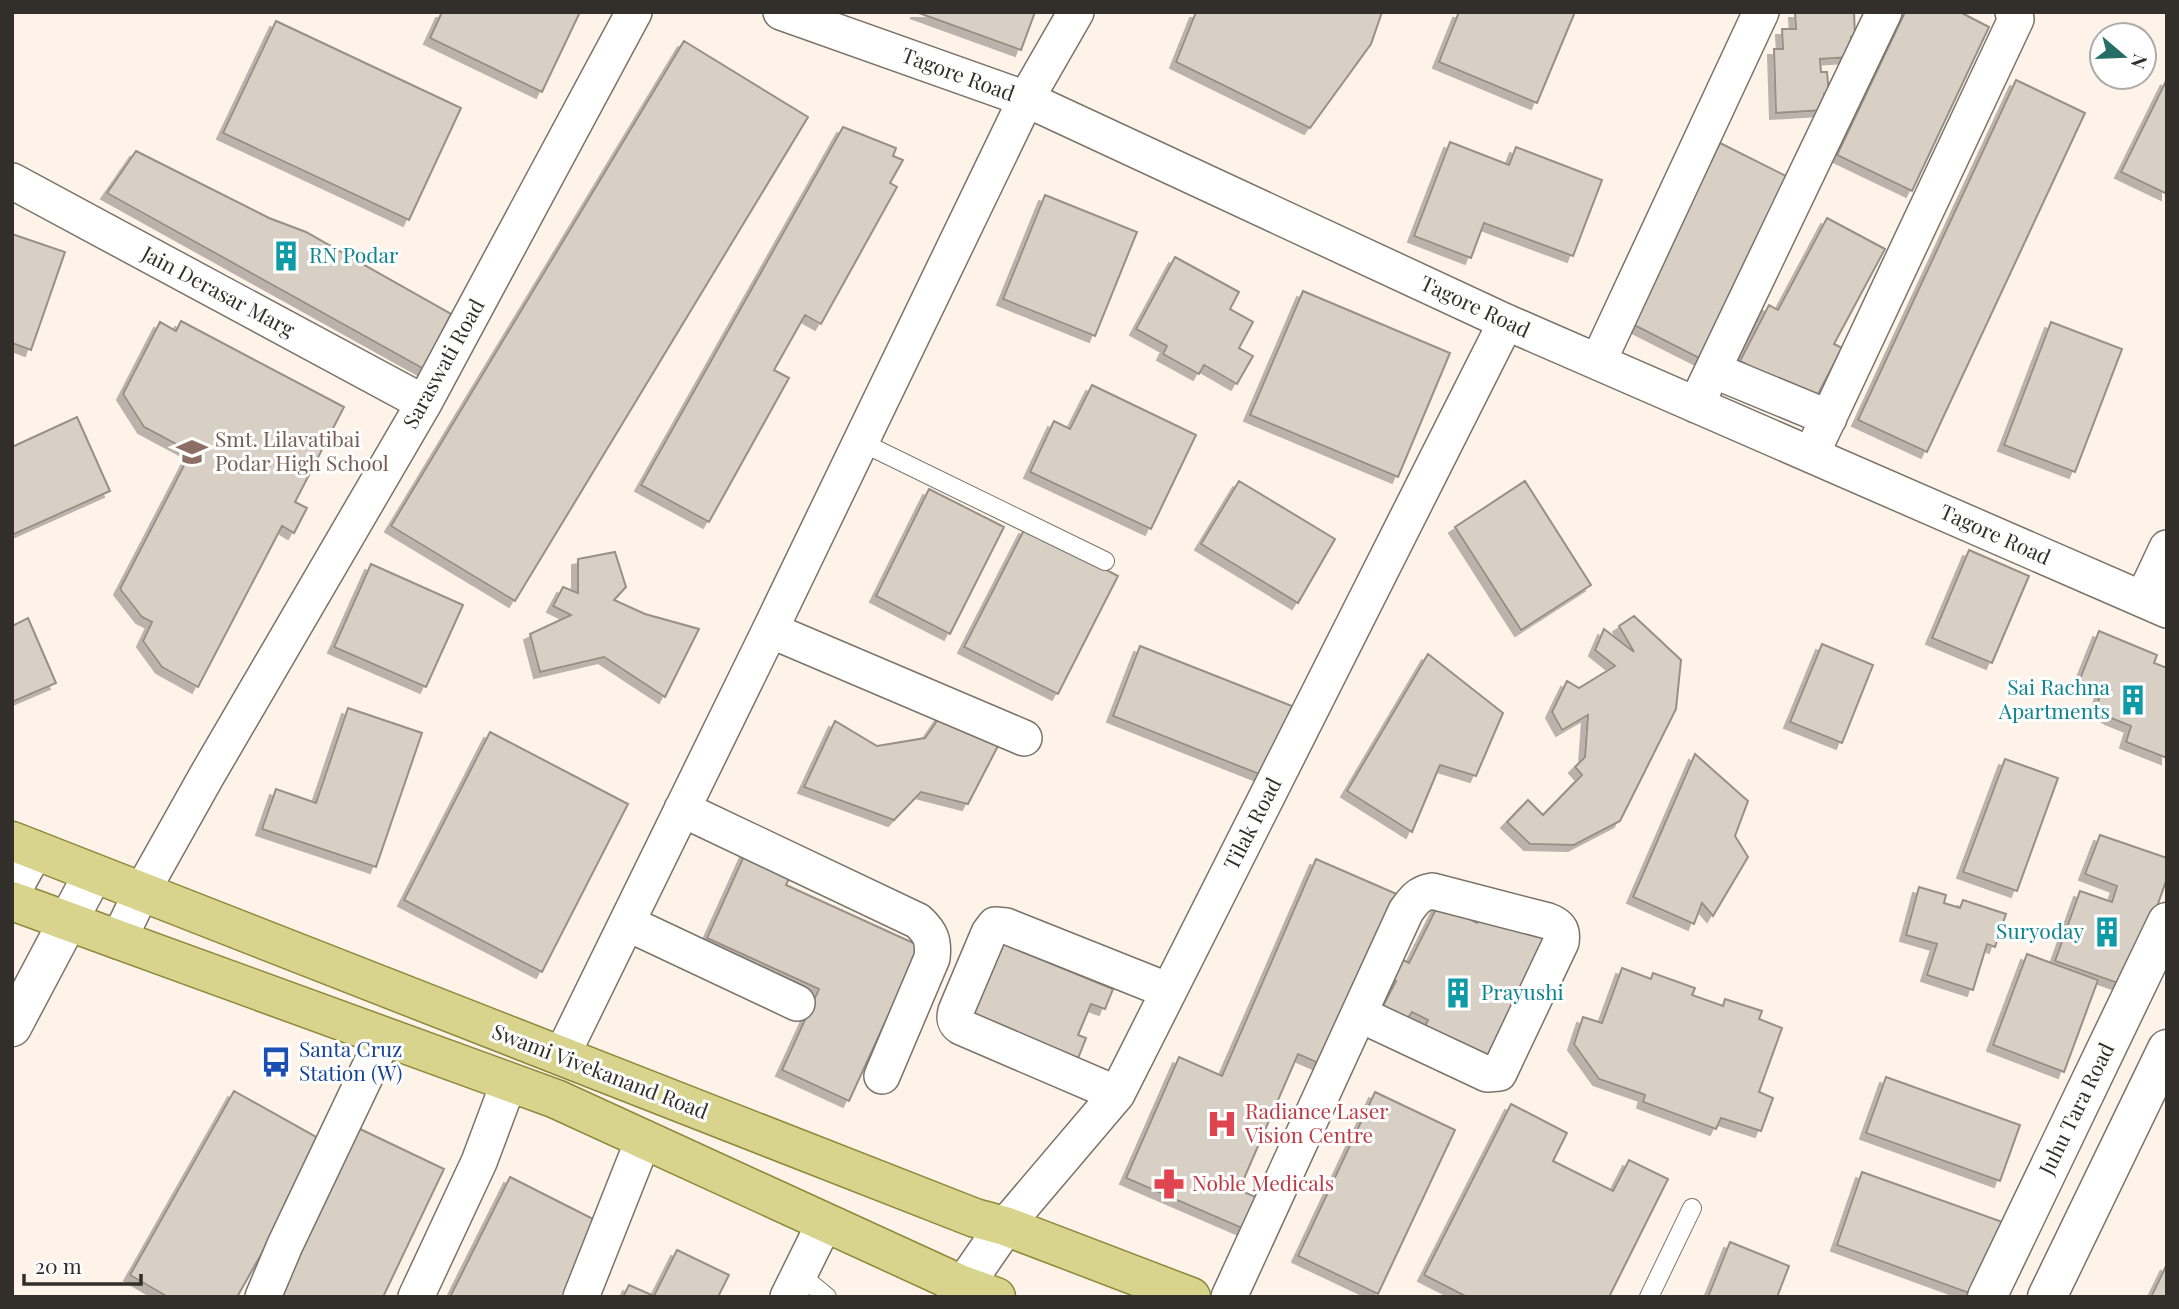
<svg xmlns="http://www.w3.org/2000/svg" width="2179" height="1309" font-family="'Playfair Display',serif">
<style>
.building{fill:#d8cfc5;stroke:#989086;stroke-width:2;filter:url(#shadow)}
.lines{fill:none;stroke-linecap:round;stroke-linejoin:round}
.service-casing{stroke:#7b7369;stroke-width:20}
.minor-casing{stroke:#7b7369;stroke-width:38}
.tertiary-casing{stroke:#7b7369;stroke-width:41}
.secondary-casing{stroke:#7b7369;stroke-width:41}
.primary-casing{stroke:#8d883a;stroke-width:41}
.service{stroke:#fff;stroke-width:18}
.minor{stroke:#fff;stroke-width:35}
.tertiary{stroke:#fff;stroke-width:38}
.secondary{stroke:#fff;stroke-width:38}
.primary{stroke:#d8d48e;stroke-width:38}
.labels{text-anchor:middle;stroke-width:6;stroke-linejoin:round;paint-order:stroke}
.street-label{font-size:21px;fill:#322f2b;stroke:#fff}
.culture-label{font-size:21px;fill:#0d838f;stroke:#fff;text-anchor:start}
.education-label{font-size:21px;fill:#785e54;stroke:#fff;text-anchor:start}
.transit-label{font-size:21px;fill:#164399;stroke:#fff;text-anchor:start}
.health-label{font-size:21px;fill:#be3a42;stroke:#fff;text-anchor:start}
</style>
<defs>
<filter id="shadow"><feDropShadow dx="-6" dy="6" stdDeviation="0" flood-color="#0004"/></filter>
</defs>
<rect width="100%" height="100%" fill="#fdf3e9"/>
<!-- building -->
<path class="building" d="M442,12H580L542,92L430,38Z
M916,12H1035L1021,50Z
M1196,12H1382L1371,44L1310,128L1176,62Z
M1459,12H1575L1537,103L1439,62Z
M1795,12H1854L1855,37H1851L1852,57L1820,59L1821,72H1827L1829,94H1824V110L1776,113L1774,49H1783L1782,29H1796Z
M1905,12H1960L1989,27L1912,191L1837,155Z
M276,21L461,108L409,220L223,133Z
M684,41L808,117L515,601L391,526Z
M2167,79V194L2121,172Z
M2016,80L2085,113L1927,452L1858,420Z
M843,127L896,148L893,156L903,160L890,183L897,187L821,324L805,315L774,370L789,378L709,522L641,485Z
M1450,142L1509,165L1516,147L1602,180L1573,256L1484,223L1471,258L1414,236Z
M1720,143L1798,182L1707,362L1630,323Z
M136,151L269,218L306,232L451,314L424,369L107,193Z
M1045,195L1137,232L1095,336L1003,299Z
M1827,218L1885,249L1834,344L1842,348L1815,400L1740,361L1769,305L1778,310Z
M12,234L65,252L31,350L12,343Z
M1175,257L1239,292L1230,309L1253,322L1239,348L1253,356L1237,384L1204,365L1199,374L1163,354L1167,346L1136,329Z
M1303,291L1450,353L1398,477L1250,415Z
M181,321L344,407L295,502L307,508L294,533L282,526L198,687L162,667L143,641L152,622L142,617L120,589L191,452L144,427L123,394L160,322L176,331Z
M2051,322L2122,349L2075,472L2004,445Z
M1092,385L1196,435L1151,529L1030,472L1054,421L1070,429Z
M77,417L110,491L12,535V447Z
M1239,481L1335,539L1298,603L1201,544Z
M1525,481L1591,585L1521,630L1455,527Z
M929,489L1004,527L950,634L876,596Z
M1025,528L1118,576L1058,694L964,647Z
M1969,550L2029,576L1992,663L1932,638Z
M615,552L626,587L614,600L645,614L699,629L665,697L604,657L540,672L530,634L571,615L553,606L563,587L578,593V559Z
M371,564L463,605L426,687L334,647Z
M1634,616L1681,660L1676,709L1620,821L1574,845L1530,844L1507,822L1528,800L1543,815L1582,775L1575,767L1585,757L1588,715L1562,730L1552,712L1567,681L1579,688L1615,666L1595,650L1604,629L1634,652L1619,626Z
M28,618L56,683L12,702V626Z
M2099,631L2157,655L2154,663L2167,668V758L2126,742L2131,726L2111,718L2096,708L2101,692L2078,684Z
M1822,644L1873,665L1842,743L1790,722Z
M1140,646L1292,706L1264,776L1113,716Z
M1428,654L1503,713L1476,776L1440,765L1412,832L1347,791Z
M948,705L999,744L968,804L921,792L894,820L804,787L835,721L877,746L925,738Z
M348,708L422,733L376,867L262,829L276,789L316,803Z
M490,732L628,804L542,972L404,900Z
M1695,754L1748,801L1735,836L1748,857L1713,916L1702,903L1694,924L1633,897Z
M2005,759L2058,778L2017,891L1963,872Z
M2100,835L2167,858V878L2129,987L2055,961L2080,891L2112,902L2117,886L2085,874Z
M748,847L794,868L786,885L920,946L849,1101L782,1070L819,989L707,938Z
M1316,859L1399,895L1325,1066L1298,1054L1239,1190L1258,1198L1244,1229L1126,1178L1179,1057L1222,1076Z
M1919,887L1946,895L1944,903L1960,908L1963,900L2006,914L1995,947L1987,944L1973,990L1927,975L1937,944L1906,935Z
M1439,903L1477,923L1486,908L1554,940L1494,1060L1422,1032L1428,1020L1412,1012L1408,1018L1383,1006L1396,981L1391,978L1401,959L1409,963Z
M996,941L1113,989L1105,1009L1091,1004L1078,1035L1086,1038L1077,1061L966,1015Z
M2027,954L2098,980L2064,1072L1993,1045Z
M1622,968L1651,979L1653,973L1695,988L1692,995L1723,1006L1725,999L1762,1011L1759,1019L1782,1028L1759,1092L1773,1098L1761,1131L1721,1118L1716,1129L1643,1102L1645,1095L1599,1079L1574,1044L1583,1017L1602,1023Z
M1886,1077L2020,1125L2000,1181L1866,1133Z
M234,1091L325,1142L237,1297H168L130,1275Z
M1375,1092L1455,1130L1378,1294L1298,1256Z
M1511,1104L1567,1133L1553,1161L1613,1191L1629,1160L1668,1179L1609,1297H1467L1424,1275Z
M358,1128L444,1169L383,1297H287L280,1293Z
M1862,1172L2011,1225L1980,1297L1837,1245Z
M510,1177L601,1223L565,1297H450Z
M1730,1242L1789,1266L1777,1297H1708Z
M677,1250L729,1275L718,1297H623L629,1285L654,1296Z
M2167,1264V1297H2151Z"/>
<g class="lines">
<!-- service casing -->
<g class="service-casing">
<path id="service" d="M861,442L1105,561
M799,1274L827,1297
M1649,1297L1692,1208"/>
</g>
<!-- minor casing -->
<g class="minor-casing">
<path id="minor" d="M781,12L1026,99L1506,322L2167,610
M12,181L424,403
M1598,362L1761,12
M1713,370L1829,418
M1696,405L1884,12
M1811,455L2016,19L2013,12
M2143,599L2167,548
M770,630L1024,738
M682,809L918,921C931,933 934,941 932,958L882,1076
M627,923L797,1003
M118,941L141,893L206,777L424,403L634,12
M561,1057L770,630L1026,99L1076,12
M1117,1094L961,1027C955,1023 954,1018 956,1011L989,933L995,925L1006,926L1169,991
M1005,1226L1117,1094L1506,322
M263,1297L285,1245L384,1037
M416,1297L479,1162L509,1082
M581,1297L644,1138
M788,1297L825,1222
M1229,1297L1406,911C1414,900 1419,893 1432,891L1548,921C1559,925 1563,930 1561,942L1499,1073L1487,1074L1359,1014"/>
</g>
<!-- tertiary casing -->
<g class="tertiary-casing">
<path id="tertiary" d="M12,890L34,850
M12,1027L93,874
M956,1297L1005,1226"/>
</g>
<!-- secondary casing -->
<g class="secondary-casing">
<path id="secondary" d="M1987,1297L2167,922
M2047,1297L2167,1049"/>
</g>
<!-- primary casing -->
<g class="primary-casing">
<path id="primary" d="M12,841L975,1218L1005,1226L1191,1297
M12,901L556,1099L962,1285L996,1297"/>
</g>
<!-- service -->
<use href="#service" class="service"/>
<!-- minor -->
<use href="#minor" class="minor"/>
<!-- tertiary -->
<use href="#tertiary" class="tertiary"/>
<!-- secondary -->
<use href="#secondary" class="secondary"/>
<!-- primary -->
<use href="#primary" class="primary"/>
</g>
<!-- icons -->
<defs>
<g id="building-bare" transform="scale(2.415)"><path d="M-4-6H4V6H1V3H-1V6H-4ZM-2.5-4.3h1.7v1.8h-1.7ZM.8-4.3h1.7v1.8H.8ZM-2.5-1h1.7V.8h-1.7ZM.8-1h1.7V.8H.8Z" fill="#0f9aa8" stroke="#fff" stroke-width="2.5" paint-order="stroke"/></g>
<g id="school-bare" transform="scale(2.415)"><path d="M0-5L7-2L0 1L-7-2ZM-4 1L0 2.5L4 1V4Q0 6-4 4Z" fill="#8d6e63" stroke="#fff" stroke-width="2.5" paint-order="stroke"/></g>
<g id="bus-bare" transform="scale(2.415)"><path d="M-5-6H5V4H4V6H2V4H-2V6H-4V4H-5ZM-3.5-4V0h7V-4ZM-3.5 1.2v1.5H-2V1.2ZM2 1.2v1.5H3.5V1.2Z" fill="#1a4fb4" stroke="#fff" stroke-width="2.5" paint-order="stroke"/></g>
<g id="hospital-bare" transform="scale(2.415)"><path d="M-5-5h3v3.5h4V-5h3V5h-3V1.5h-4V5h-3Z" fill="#e0444e" stroke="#fff" stroke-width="2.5" paint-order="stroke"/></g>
<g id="pharmacy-bare" transform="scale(2.415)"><path d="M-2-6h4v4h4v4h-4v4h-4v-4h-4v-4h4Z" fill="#e0444e" stroke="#fff" stroke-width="2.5" paint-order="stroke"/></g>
</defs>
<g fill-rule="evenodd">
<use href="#building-bare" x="286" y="256"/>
<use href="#school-bare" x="192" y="452"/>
<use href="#building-bare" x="2133" y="700"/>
<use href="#building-bare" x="2107" y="932"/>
<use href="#building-bare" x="1458" y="993"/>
<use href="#bus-bare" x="276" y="1062"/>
<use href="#hospital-bare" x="1222" y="1124"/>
<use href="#pharmacy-bare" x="1169" y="1184"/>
</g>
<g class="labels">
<!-- street labels -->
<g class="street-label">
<text transform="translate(958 75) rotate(20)" y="7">Tagore Road</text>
<text transform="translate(218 292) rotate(28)" y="7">Jain Derasar Marg</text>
<text transform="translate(1475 307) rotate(25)" y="7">Tagore Road</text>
<text transform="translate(444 364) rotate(-61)" y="7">Saraswati Road</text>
<text transform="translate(1995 535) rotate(24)" y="7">Tagore Road</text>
<text transform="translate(1253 824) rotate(-63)" y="7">Tilak Road</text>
<text transform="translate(600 1072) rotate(21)" y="7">Swami Vivekanand Road</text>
<text transform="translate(2077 1109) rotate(-64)" y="7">Juhu Tara Road</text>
</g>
<!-- culture labels -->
<g class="culture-label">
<text x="309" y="263">RN Podar</text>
<text x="2110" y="695" text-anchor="end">Sai Rachna<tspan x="2110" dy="24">Apartments</tspan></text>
<text x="2084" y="939" text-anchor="end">Suryoday</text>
<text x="1481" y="1000">Prayushi</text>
</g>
<!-- education labels -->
<g class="education-label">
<text x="215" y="447">Smt. Lilavatibai<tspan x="215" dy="24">Podar High School</tspan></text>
</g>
<!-- transit labels -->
<g class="transit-label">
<text x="299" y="1057">Santa Cruz<tspan x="299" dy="24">Station (W)</tspan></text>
</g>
<!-- health labels -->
<g class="health-label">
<text x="1245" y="1119">Radiance Laser<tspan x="1245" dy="24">Vision Centre</tspan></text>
<text x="1192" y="1191">Noble Medicals</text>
</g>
</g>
<!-- border -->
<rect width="2179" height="1309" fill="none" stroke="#322f2b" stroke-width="28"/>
<!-- north arrow -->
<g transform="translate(2123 56) rotate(109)"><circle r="33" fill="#ffffff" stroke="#adacaa" stroke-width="2"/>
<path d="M0-5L12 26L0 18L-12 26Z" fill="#256d65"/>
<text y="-10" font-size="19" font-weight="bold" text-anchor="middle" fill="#322f2b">N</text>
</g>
<!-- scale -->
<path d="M24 1274v10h117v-10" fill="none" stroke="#322f2b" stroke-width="3.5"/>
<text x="35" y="1274" font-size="21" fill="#322f2b" stroke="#ffffff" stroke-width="5" paint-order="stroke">20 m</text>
</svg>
